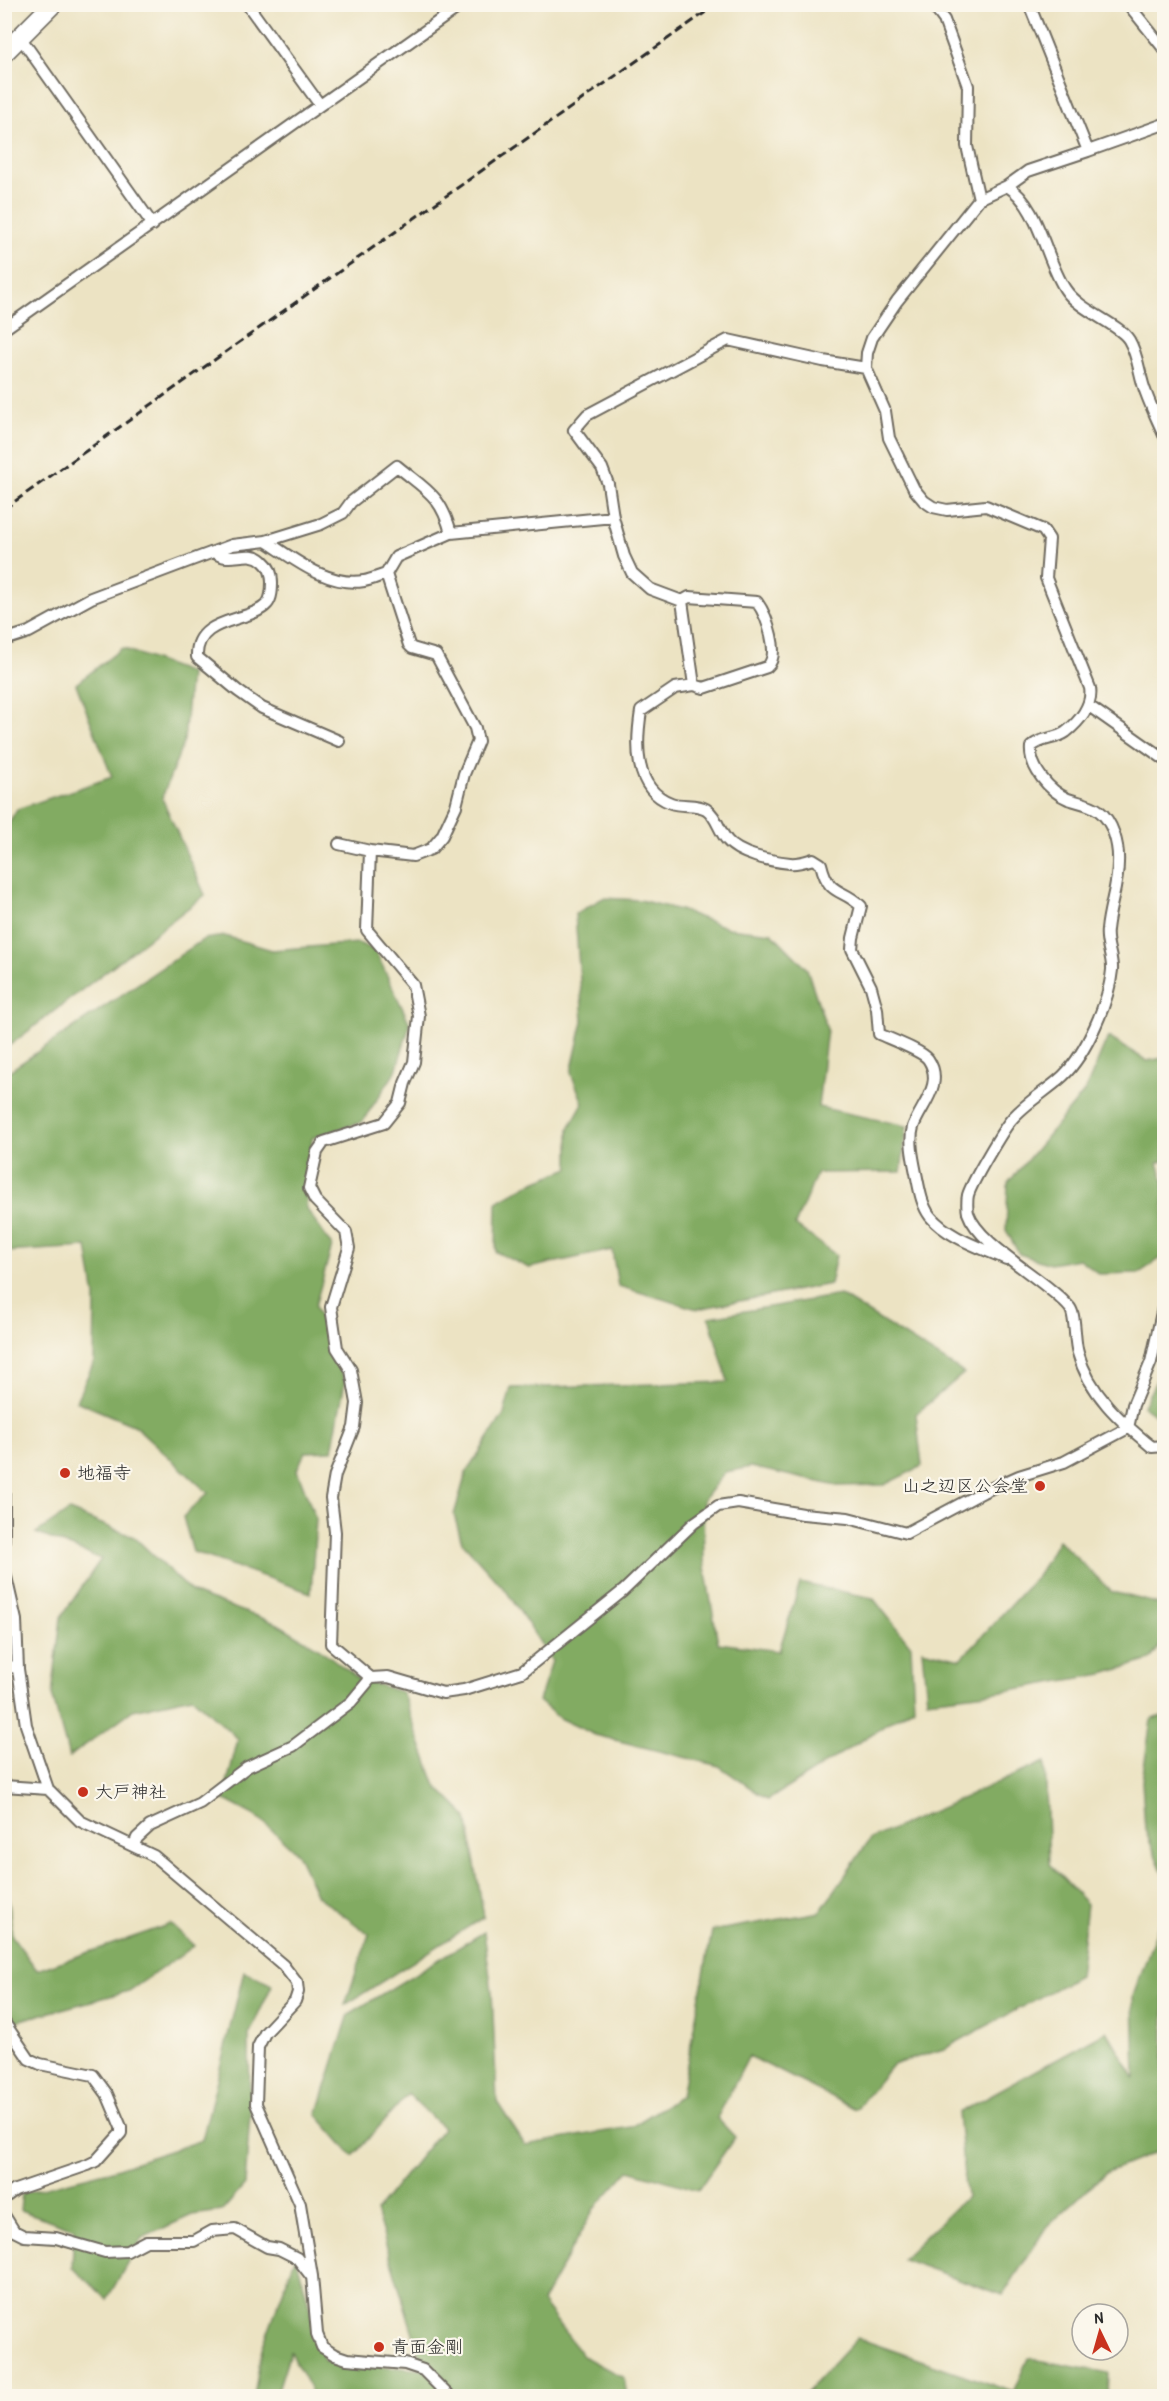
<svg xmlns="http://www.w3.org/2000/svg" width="1169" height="2401" font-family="'Patrick Hand','Klee One',sans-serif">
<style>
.forest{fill:#82ab62;stroke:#566b46;stroke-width:1.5}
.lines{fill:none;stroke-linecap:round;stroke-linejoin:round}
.minor-casing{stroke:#6f6b60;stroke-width:14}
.trunk-casing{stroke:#6f6b60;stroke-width:21}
.minor{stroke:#fff;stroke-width:10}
.trunk{stroke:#fff;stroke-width:18}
.rail{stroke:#2b2b2b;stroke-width:3;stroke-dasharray:9 4.5;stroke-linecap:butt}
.poi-dot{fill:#c8321e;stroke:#fbf7ec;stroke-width:2}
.labels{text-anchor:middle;stroke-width:4.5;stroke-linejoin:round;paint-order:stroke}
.poi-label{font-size:18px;fill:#2b2b2b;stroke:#fbf7ec;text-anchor:start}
</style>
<rect width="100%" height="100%" fill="#fbf7ec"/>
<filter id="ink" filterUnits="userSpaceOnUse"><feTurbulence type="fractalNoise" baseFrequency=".0167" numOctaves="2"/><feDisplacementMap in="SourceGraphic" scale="12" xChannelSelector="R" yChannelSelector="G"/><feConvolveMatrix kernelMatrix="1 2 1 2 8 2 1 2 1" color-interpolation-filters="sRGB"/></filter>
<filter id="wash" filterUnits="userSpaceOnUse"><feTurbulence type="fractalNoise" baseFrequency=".008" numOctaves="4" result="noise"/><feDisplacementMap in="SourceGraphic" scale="24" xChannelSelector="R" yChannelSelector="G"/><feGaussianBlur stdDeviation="1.35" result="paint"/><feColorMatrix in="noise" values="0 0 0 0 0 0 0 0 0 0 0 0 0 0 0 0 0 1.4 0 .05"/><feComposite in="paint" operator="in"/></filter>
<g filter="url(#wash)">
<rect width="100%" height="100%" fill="#ece3c3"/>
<!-- forest -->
<path class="forest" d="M122,648L190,673L184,741L162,798L205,895L5,1049V829L17,809L112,777L76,684Z
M603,898L640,900L680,910L728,928L772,933L807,969L827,1029L818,1107L907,1126L901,1172L817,1173L795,1225L836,1255L830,1284L697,1309L618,1286L612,1250L529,1268L496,1252L497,1202L527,1185L569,1168V1128L583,1103L571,1073L583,1021L575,914Z
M225,936L272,950L358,943L375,950L410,1024L396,1071L362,1122L312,1138L306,1208L332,1246L315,1306L345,1381L332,1451L305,1452L297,1470L316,1519L311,1593L193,1552L183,1517L208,1493L135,1426L76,1401L94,1362L95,1297L87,1247L5,1252V1074L204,939Z
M1108,1037L1147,1061L1164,1058V1161L1158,1163L1164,1181V1256L1139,1273L1099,1274L1079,1259L1050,1264L1019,1254L1006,1230L1008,1183L1085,1091Z
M840,1295L964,1373L916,1414L922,1466L884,1485L837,1486L751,1467L725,1472L703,1500L704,1561L718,1643L779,1651L800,1583L873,1598L911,1646L914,1707L768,1800L719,1766L595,1735L559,1718L539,1701L552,1661L507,1592L462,1542L454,1515L466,1473L504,1414L511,1388L728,1382L709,1317Z
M1164,1366V1421L1143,1406Z
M69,1511L134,1537L193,1593L278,1624L320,1649L359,1679L402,1692L436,1786L467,1817L484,1917L345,2005L369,1934L317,1896L297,1853L259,1818L223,1799L238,1739L192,1697L133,1710L69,1757L52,1695L61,1617L101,1559L36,1533Z
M1058,1540L1112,1592L1164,1605V1640L1150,1660L1103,1674L1004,1691L927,1700L922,1650L961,1659L1038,1575Z
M1164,1715V1876L1145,1830L1142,1781L1151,1720Z
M1045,1762L1049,1864L1087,1904L1079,1976L944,2049L892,2065L856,2109L749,2056L717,2118L735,2137L698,2190L629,2170L594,2209L542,2302L583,2356L624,2378L627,2396H314L290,2352L276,2396H254L262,2348L296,2256L324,2361L424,2370L376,2211L443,2128L408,2094L353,2156L317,2115L349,2014L484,1932L492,1992L497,2102L525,2145L631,2127L681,2096L712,1931L820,1912L870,1839Z
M5,1855L12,1936L37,1970L171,1924L194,1946L129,1991L13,2022L4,1999Z
M1164,1910V2149L1105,2173L1045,2229L1003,2295L902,2259L966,2197L958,2113L1107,2031L1135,2079L1133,1996Z
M244,1971L272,1985L249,2035L250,2114L245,2185L222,2211L192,2215L142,2238L107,2299L72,2267L74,2229L20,2210L22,2193L109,2171L202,2140Z
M857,2338L1013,2392L1028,2358L1109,2373L1108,2396H803Z"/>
</g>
<g filter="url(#ink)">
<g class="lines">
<!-- minor casing -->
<g class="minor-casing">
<path id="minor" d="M247,4L320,105
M932,4L944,20L968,86L967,146L979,199L1007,186L1028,171L1088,151L1029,4
M1128,4L1164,49
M20,37L153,225
M1088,151L1164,124
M1007,186C1039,205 1045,259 1065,289C1079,311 1120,324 1129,340C1139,357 1139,376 1146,393C1151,407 1158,421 1164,435
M979,199L897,301L872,338L867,353L866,368L885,411L889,438L914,489L924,501L933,507L947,510L986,506L1043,530L1049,539L1046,578L1090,688C1093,705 1079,722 1066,732C1055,740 1041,737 1031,747C1029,767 1049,791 1068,799C1077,802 1090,804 1098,810C1113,821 1119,845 1118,863C1118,886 1109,907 1107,930C1105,943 1113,957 1112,970C1109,1002 1086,1054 1063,1076C1047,1091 1026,1102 1011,1120C1002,1131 972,1182 968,1195C967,1199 967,1209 968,1213C979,1246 1046,1279 1070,1308C1076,1316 1074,1341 1078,1353C1089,1393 1120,1421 1152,1447L1164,1446
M4,329L463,4
M866,368L823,361L728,340L587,415L574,430L602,468L608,484L613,517L624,556L632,573L650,589L682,601L694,685L675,688L641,711C636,743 633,789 671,803C682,807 696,803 706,809C716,815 719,831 727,840C739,855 771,861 790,863C797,864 806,861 813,859L821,864C829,897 841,887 861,906L853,938L852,949L871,987L877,1009L879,1034C890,1039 922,1051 928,1059C945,1084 921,1105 913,1127C909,1141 913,1158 916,1173C919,1187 921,1204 930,1216C948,1238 982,1248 1006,1259
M266,541C294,559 328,587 364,581C371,580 379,576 386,574L396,557L451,533L613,517
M215,553C231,564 249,548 263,561C269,566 272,574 272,582C272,589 272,598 267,604C250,623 195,616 197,657L238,691L262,708L339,741
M682,601L689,597L757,602C767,616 781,655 767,667L704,688L694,685
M4,640L29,632L91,598L189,561L232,545L266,541L321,524L343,513L351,502L397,466C426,490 441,495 451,533
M1089,706L1164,759
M339,844L370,851
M1128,1428L1133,1405L1151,1362L1164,1303
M4,1460V1540
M4,1568L16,1620L18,1669L26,1725L48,1789L80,1821L154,1856L283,1965L297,1983L298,1992L295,2001L265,2033L258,2047L256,2104L300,2204L312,2276L317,2334L322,2347L335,2355L347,2359L405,2364L423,2370L449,2396
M4,1664L18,1669
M371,1678L331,1644L335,1532L331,1498L335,1475L354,1427L357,1403L351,1370L337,1348L331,1307L349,1248L346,1232L315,1200L309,1188L317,1152L324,1142L384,1123L400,1103L405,1083L414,1062L419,1016L413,985L367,930L370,851L413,856L431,849L442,836L456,806L464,774L478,741L475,728L436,655L412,648L409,645L386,574
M4,1786L48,1789
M134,1845L137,1838L150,1826L200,1803L247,1767L293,1746L351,1702L371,1678L388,1677L443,1693L464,1690L522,1672L623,1591L694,1523L718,1506L738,1503L803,1514L848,1518L906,1533L983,1492L1019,1476L1064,1462L1128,1428
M4,2022L29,2059L40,2064L93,2075L107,2094L121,2127V2133L96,2161L88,2165L15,2190L4,2198
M4,2215L14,2231L24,2236L56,2238L105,2252L127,2251L146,2241H194L212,2231L235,2229L267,2247L279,2249L297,2258L311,2276"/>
</g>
<!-- trunk casing -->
<g class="trunk-casing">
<path id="trunk" d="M4,53L53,4"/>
</g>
<!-- minor -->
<use href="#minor" class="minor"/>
<!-- trunk -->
<use href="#trunk" class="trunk"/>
<!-- rail -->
<path class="rail" d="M4,509L717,4"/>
</g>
</g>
<!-- markers -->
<g class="poi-dot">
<circle cx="65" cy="1473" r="6"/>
<circle cx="1040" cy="1486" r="6"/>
<circle cx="83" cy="1792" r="6"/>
<circle cx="379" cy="2347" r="6"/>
</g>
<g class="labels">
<!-- poi labels -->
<g class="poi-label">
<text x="77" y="1479">地福寺</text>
<text x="1028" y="1492" text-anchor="end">山之辺区公会堂</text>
<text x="95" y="1798">大戸神社</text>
<text x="391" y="2353">青面金剛</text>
</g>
</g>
<!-- margin -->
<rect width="1169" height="2401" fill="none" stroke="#fbf7ec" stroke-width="24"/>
<!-- north arrow -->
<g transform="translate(1100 2332) rotate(355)"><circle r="28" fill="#fbf7ec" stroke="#a8a59f" stroke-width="1.5"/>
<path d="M0-4.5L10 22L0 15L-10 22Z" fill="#c8321e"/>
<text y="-9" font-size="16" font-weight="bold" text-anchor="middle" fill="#2b2b2b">N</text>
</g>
</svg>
